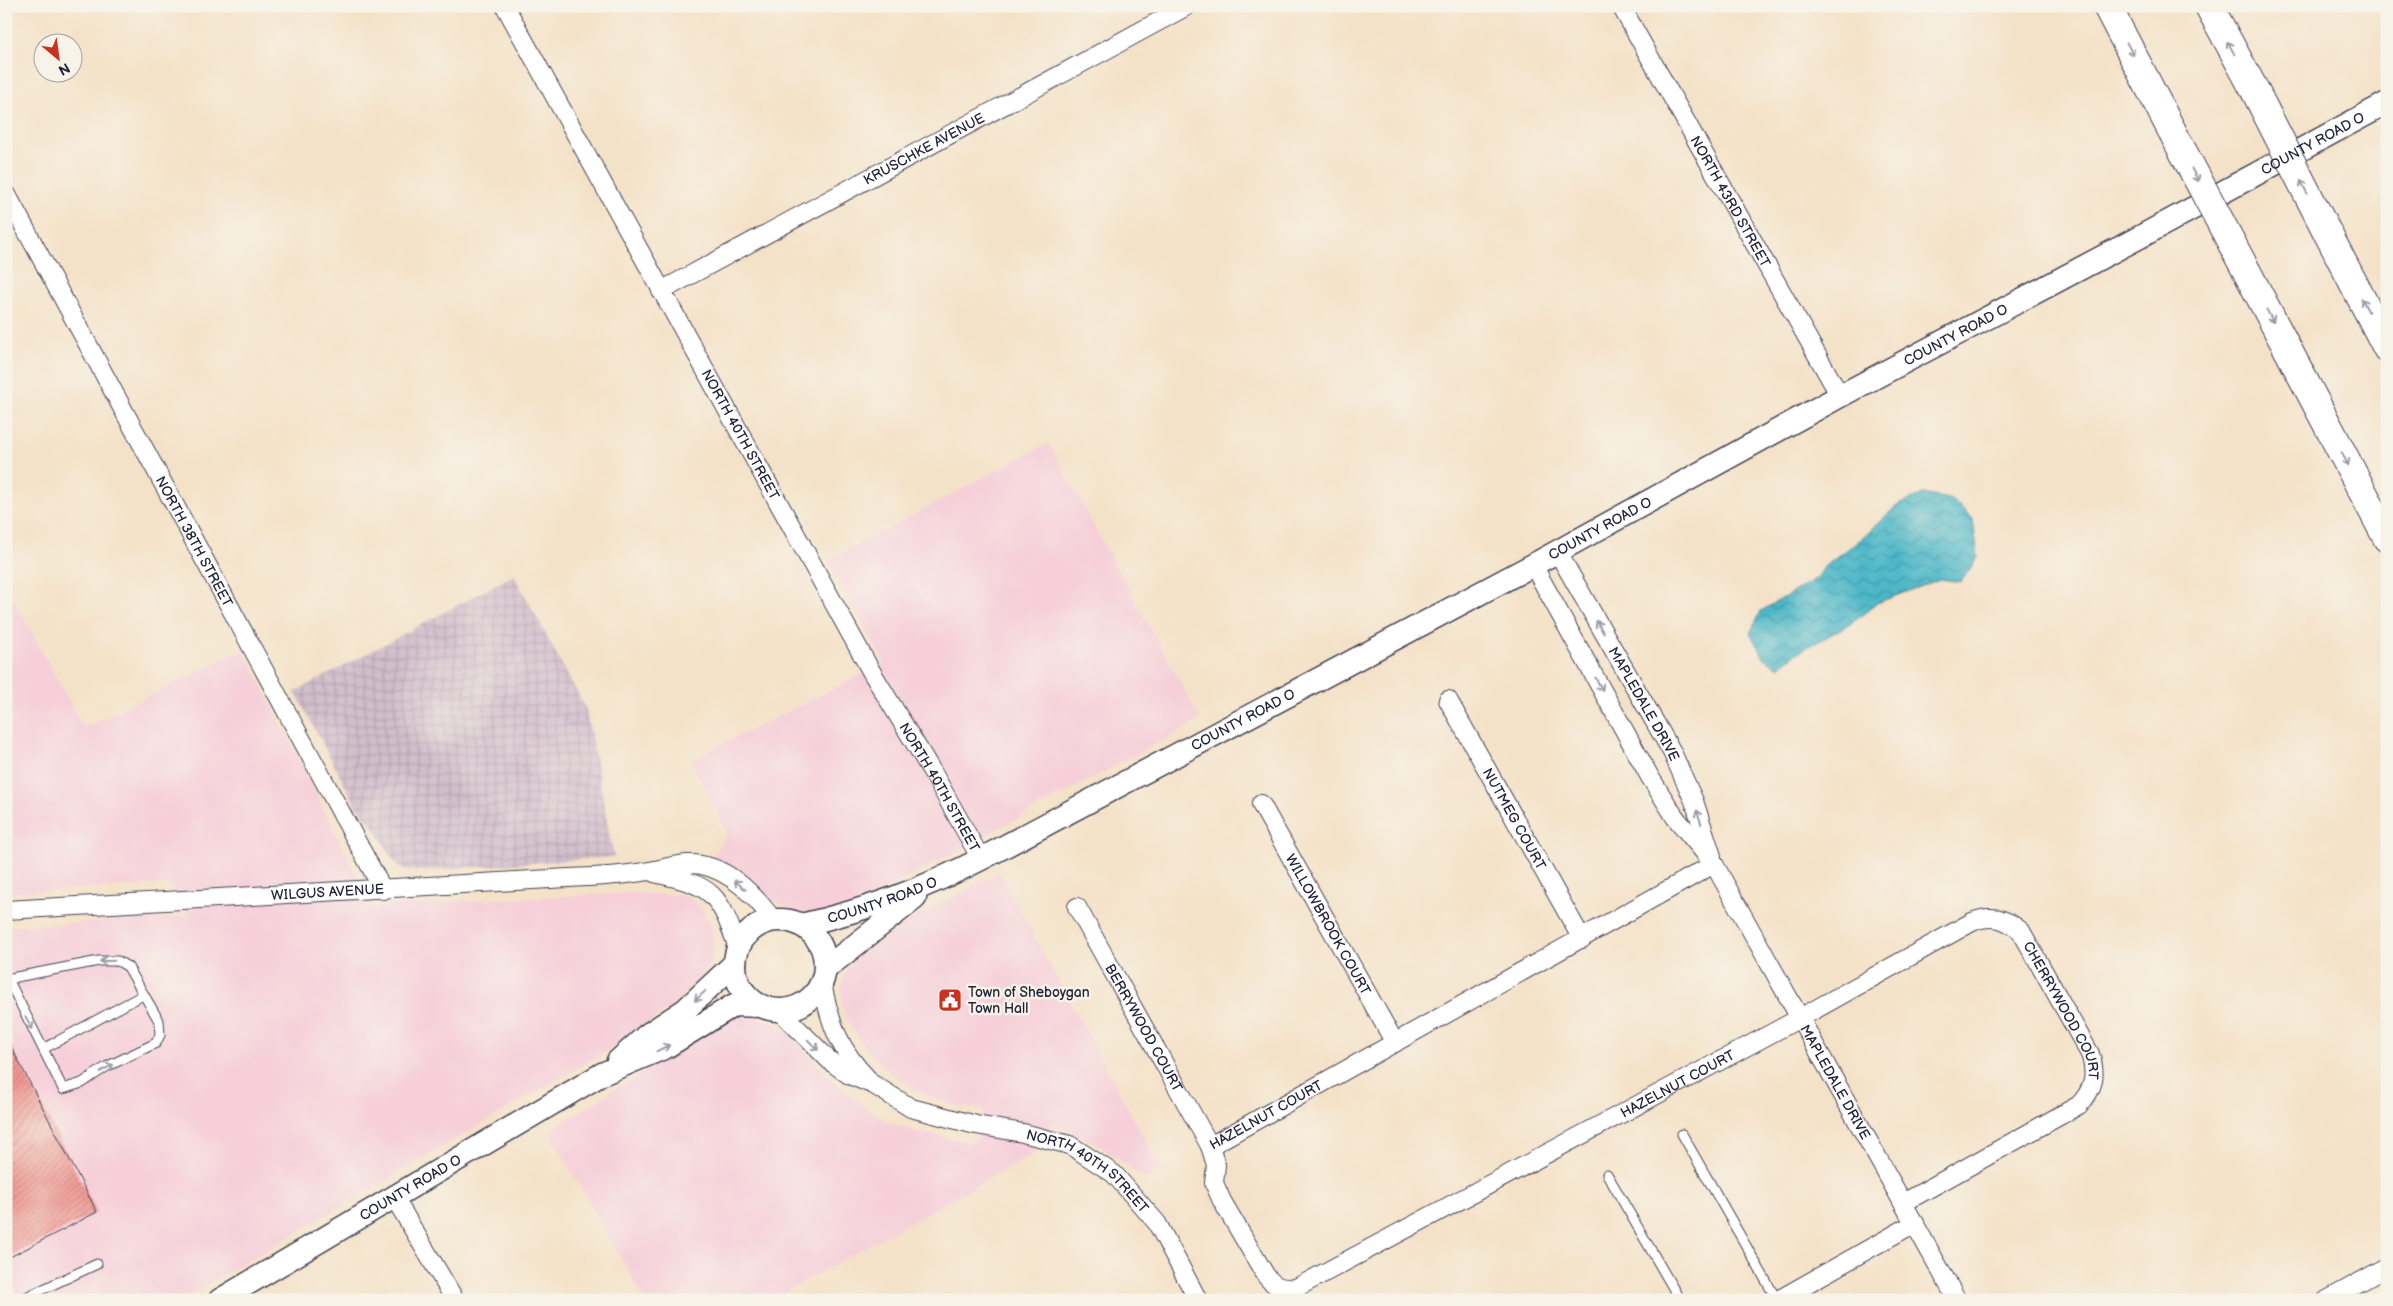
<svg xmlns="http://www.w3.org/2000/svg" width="2393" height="1306" font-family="'Balsamiq Sans',sans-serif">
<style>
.built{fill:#f6cfd9}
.industrial{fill:url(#industrial-grid)}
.water{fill:url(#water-waves);stroke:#376c82}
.building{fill:url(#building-hatch)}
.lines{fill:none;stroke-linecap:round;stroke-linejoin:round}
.service-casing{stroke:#423f50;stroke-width:11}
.minor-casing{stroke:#423f50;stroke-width:20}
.tertiary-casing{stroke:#423f50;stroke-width:25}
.motorway-casing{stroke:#423f50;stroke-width:30}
.service{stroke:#fff;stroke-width:9}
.minor{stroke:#fff;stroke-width:18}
.tertiary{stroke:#fff;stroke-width:22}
.motorway{stroke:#fff;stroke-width:28}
.motorway-bridge-casing{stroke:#423f50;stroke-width:30;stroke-linecap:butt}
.motorway-bridge{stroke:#fff;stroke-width:28}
.oneway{stroke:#9c9ca7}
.labels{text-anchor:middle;stroke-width:5;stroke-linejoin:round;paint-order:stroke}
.street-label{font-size:14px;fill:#22223b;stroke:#f7f3e8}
.poi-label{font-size:14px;fill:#22223b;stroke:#f7f3e8;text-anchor:start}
</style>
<defs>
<pattern id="industrial-grid" width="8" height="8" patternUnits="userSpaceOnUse" patternTransform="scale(1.25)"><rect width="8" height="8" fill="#d1bdcb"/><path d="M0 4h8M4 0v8" fill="none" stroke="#b3a2af"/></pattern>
<pattern id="water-waves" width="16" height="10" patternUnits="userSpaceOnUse" patternTransform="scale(1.25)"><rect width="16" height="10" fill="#4cb7c8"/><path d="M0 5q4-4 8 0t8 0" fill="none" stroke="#3f94a4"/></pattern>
<pattern id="building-hatch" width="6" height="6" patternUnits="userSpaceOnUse" patternTransform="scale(1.25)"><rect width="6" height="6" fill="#f19993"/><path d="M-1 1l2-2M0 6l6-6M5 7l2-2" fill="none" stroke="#c37c79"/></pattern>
</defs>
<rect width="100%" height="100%" fill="#f7f3e8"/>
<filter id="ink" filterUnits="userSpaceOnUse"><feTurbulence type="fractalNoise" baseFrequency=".02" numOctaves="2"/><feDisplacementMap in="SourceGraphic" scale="10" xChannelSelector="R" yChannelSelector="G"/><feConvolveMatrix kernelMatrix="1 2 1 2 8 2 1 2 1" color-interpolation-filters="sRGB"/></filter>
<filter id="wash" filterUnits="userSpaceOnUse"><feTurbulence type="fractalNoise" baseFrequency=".0096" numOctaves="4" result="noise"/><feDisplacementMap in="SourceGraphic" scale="20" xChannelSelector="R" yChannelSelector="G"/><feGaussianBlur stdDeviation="1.12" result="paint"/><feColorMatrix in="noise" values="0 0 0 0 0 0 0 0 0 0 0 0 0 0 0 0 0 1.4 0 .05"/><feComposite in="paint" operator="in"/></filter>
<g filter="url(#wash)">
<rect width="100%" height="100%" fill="#f4e2c8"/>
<!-- built -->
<path class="built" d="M1048,443L1201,720L848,909L813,916L799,913L772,900L710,860L728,833L691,760L885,663L828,561Z
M6,586L84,728L244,649L372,906L626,893L679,895L689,898L700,907L710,923L714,944L712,958L704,975L673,1006L616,1045L181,1300H6V927L190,916L170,884L6,893Z
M999,872L1161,1169L1144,1180L1128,1165L1093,1142L1052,1123L1035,1153L770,1300H645L549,1131L728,1018L742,1016L757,1017L774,1024L792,1037L830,1079L865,1108L888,1122L912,1131L975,1143L984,1110L962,1107L938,1100L910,1086L889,1071L867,1050L851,1027L844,1014L841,989L846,970L856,955L883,934Z"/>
<!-- industrial -->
<path class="industrial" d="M514,575L586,709L614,857L417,871L404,869L396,864L373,825L360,812L353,800L295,692Z"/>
<!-- water -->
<path class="water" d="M1923,494L1954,500L1973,519L1978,557L1961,582L1940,579L1877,603L1852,623L1797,653L1779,667L1764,658L1750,633L1761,611L1817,578L1825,566L1865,536L1895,507Z"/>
<g id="blocks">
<!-- building -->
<path class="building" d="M6,1037L97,1212L6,1259Z"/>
</g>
</g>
<g filter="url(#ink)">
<use href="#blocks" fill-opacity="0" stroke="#423f50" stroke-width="1"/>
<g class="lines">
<!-- service casing -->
<g class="service-casing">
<path id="service" d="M6,979L99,961H118L128,967L159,1021L160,1035L156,1043L106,1067L82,1083L63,1089L8,979
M43,1049L143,995
M1682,1134L1777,1300
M1607,1174L1680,1300
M20,1300L97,1264"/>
</g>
<!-- minor casing -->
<g class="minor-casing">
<g id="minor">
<path id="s1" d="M505,6L871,671L933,773L981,859"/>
<path id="s2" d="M1621,6L1840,396"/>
<path id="s3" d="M6,193L383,890"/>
<path id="s4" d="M661,291L1187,6"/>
<path id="s5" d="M1557,551L1672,752L1694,801L1712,856"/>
<path id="s6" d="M1533,565L1650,777L1675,817L1714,864L1957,1300"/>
<path id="s7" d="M1448,700L1582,939"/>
<path id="s8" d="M1261,804L1395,1043"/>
<path d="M654,873C714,886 718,892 738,948"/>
<path id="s9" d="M1077,907L1210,1146L1216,1165L1214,1183L1222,1201L1266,1276C1275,1287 1281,1289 1296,1288L1800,1018L1972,922C1991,914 2005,918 2021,931L2090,1054C2097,1075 2094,1089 2079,1105L1903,1203"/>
<path id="s10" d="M6,910L568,878C595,877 622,876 649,871C661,869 674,865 687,864C724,862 753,893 773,920"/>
<path d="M822,983C830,1023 839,1050 868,1079"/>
<path id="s11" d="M779,1010L830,1061L849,1075L874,1085L911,1108L976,1125L1023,1133L1070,1145L1114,1174L1157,1223L1198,1300"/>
<path id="s12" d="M1210,1146L1714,864"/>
<path d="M394,1197L455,1300"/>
<path d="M1778,1300L1915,1223"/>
<path d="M2327,1300L2387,1267"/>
</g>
</g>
<!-- tertiary casing -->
<g class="tertiary-casing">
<g id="tertiary">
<circle cx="780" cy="965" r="45"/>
<path id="s13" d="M801,925C867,910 921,890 981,859L1533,565L1840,396L2138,238L2387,103"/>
<path d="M825,969L915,898"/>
<path d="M618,1061L647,1035L685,1010L735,963"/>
<path id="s14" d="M220,1300L602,1074L666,1047L734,1005L761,1006"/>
</g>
</g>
<!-- motorway casing -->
<g class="motorway-casing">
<path id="motorway" d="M2107,6L2172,131
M2209,6L2254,89
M2326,230L2387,348
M2247,272L2387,538"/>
</g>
<!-- service -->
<use href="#service" class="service"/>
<!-- minor -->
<use href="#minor" class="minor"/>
<!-- tertiary -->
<use href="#tertiary" class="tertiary"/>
<!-- motorway -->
<use href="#motorway" class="motorway"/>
<!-- motorway-bridge casing -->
<g class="motorway-bridge-casing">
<path id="motorway-bridge" d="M2254,89L2326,230
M2172,131L2247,272"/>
</g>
<!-- motorway-bridge -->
<use href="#motorway-bridge" class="motorway-bridge"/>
</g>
<!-- one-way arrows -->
<defs><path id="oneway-shaft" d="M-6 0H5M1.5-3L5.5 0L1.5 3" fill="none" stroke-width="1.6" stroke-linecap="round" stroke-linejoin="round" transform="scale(1.25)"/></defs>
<g class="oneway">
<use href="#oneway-shaft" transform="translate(2231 48) rotate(-118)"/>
<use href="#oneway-shaft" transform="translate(2130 49) rotate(62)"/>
<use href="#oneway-shaft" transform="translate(2195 175) rotate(62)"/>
<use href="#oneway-shaft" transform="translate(2304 187) rotate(-117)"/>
<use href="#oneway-shaft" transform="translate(2365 305) rotate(-117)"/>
<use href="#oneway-shaft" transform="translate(2270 316) rotate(62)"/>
<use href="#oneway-shaft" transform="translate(2345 459) rotate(62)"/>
<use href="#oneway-shaft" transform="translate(1600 627) rotate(-120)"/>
<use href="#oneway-shaft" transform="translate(1599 684) rotate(61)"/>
<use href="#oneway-shaft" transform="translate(1699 817) rotate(-108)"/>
<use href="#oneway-shaft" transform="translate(740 885) rotate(-139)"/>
<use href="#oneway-shaft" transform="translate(107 961) rotate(178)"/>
<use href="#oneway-shaft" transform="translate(700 996) rotate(137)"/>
<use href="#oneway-shaft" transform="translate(29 1023) rotate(62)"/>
<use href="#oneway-shaft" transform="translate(813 1045) rotate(45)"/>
<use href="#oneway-shaft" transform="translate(663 1048) rotate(-26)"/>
<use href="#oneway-shaft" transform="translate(107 1068) rotate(-29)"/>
</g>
</g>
<!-- icons -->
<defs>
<g id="civic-square" transform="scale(1.25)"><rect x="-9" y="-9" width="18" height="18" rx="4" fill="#c8321e" stroke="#f7f3e8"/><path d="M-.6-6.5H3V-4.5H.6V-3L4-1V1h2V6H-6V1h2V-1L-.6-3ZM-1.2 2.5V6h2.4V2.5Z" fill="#fff"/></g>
</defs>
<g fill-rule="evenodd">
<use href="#civic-square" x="950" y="1000"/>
</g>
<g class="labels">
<!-- street labels -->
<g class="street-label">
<text dy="5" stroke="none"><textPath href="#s13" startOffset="1704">COUNTY ROAD O</textPath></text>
<text dy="5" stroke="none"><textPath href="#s4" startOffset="299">KRUSCHKE AVENUE</textPath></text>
<text dy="5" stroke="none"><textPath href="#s2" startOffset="224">NORTH 43RD STREET</textPath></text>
<text dy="5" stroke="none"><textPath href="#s13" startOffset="1299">COUNTY ROAD O</textPath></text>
<text dy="5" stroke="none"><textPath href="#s1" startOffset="489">NORTH 40TH STREET</textPath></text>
<text dy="5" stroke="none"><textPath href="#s13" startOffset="894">COUNTY ROAD O</textPath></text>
<text dy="5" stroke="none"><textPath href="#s3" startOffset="396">NORTH 38TH STREET</textPath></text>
<text dy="5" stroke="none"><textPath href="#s5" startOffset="176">MAPLEDALE DRIVE</textPath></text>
<text dy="5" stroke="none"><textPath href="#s13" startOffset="489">COUNTY ROAD O</textPath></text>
<text dy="5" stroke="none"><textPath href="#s1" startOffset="894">NORTH 40TH STREET</textPath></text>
<text dy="5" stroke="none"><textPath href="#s7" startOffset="136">NUTMEG COURT</textPath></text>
<text dy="5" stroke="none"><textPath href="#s10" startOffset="322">WILGUS AVENUE</textPath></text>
<text dy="5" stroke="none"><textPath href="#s13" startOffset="85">COUNTY ROAD O</textPath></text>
<text dy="5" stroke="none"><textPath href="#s8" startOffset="138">WILLOWBROOK COURT</textPath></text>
<text dy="5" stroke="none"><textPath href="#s9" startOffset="1364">CHERRYWOOD COURT</textPath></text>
<text dy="5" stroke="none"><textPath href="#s9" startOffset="138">BERRYWOOD COURT</textPath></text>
<text dy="5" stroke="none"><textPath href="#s6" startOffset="600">MAPLEDALE DRIVE</textPath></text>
<text dy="5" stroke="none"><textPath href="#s9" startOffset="885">HAZELNUT COURT</textPath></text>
<text dy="5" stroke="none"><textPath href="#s12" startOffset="64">HAZELNUT COURT</textPath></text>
<text dy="5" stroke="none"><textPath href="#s11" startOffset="358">NORTH 40TH STREET</textPath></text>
<text dy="5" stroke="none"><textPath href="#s14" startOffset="221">COUNTY ROAD O</textPath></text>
</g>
<!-- poi labels -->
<g class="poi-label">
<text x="968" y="997">Town of Sheboygan<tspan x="968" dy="16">Town Hall</tspan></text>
</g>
</g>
<!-- margin -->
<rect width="2393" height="1306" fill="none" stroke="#f7f3e8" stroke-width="25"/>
<!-- north arrow -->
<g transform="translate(58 58) rotate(151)"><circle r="24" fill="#f7f3e8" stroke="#a29fa3"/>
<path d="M0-4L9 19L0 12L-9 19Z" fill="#c8321e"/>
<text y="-8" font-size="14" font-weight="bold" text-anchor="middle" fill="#22223b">N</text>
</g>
</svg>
